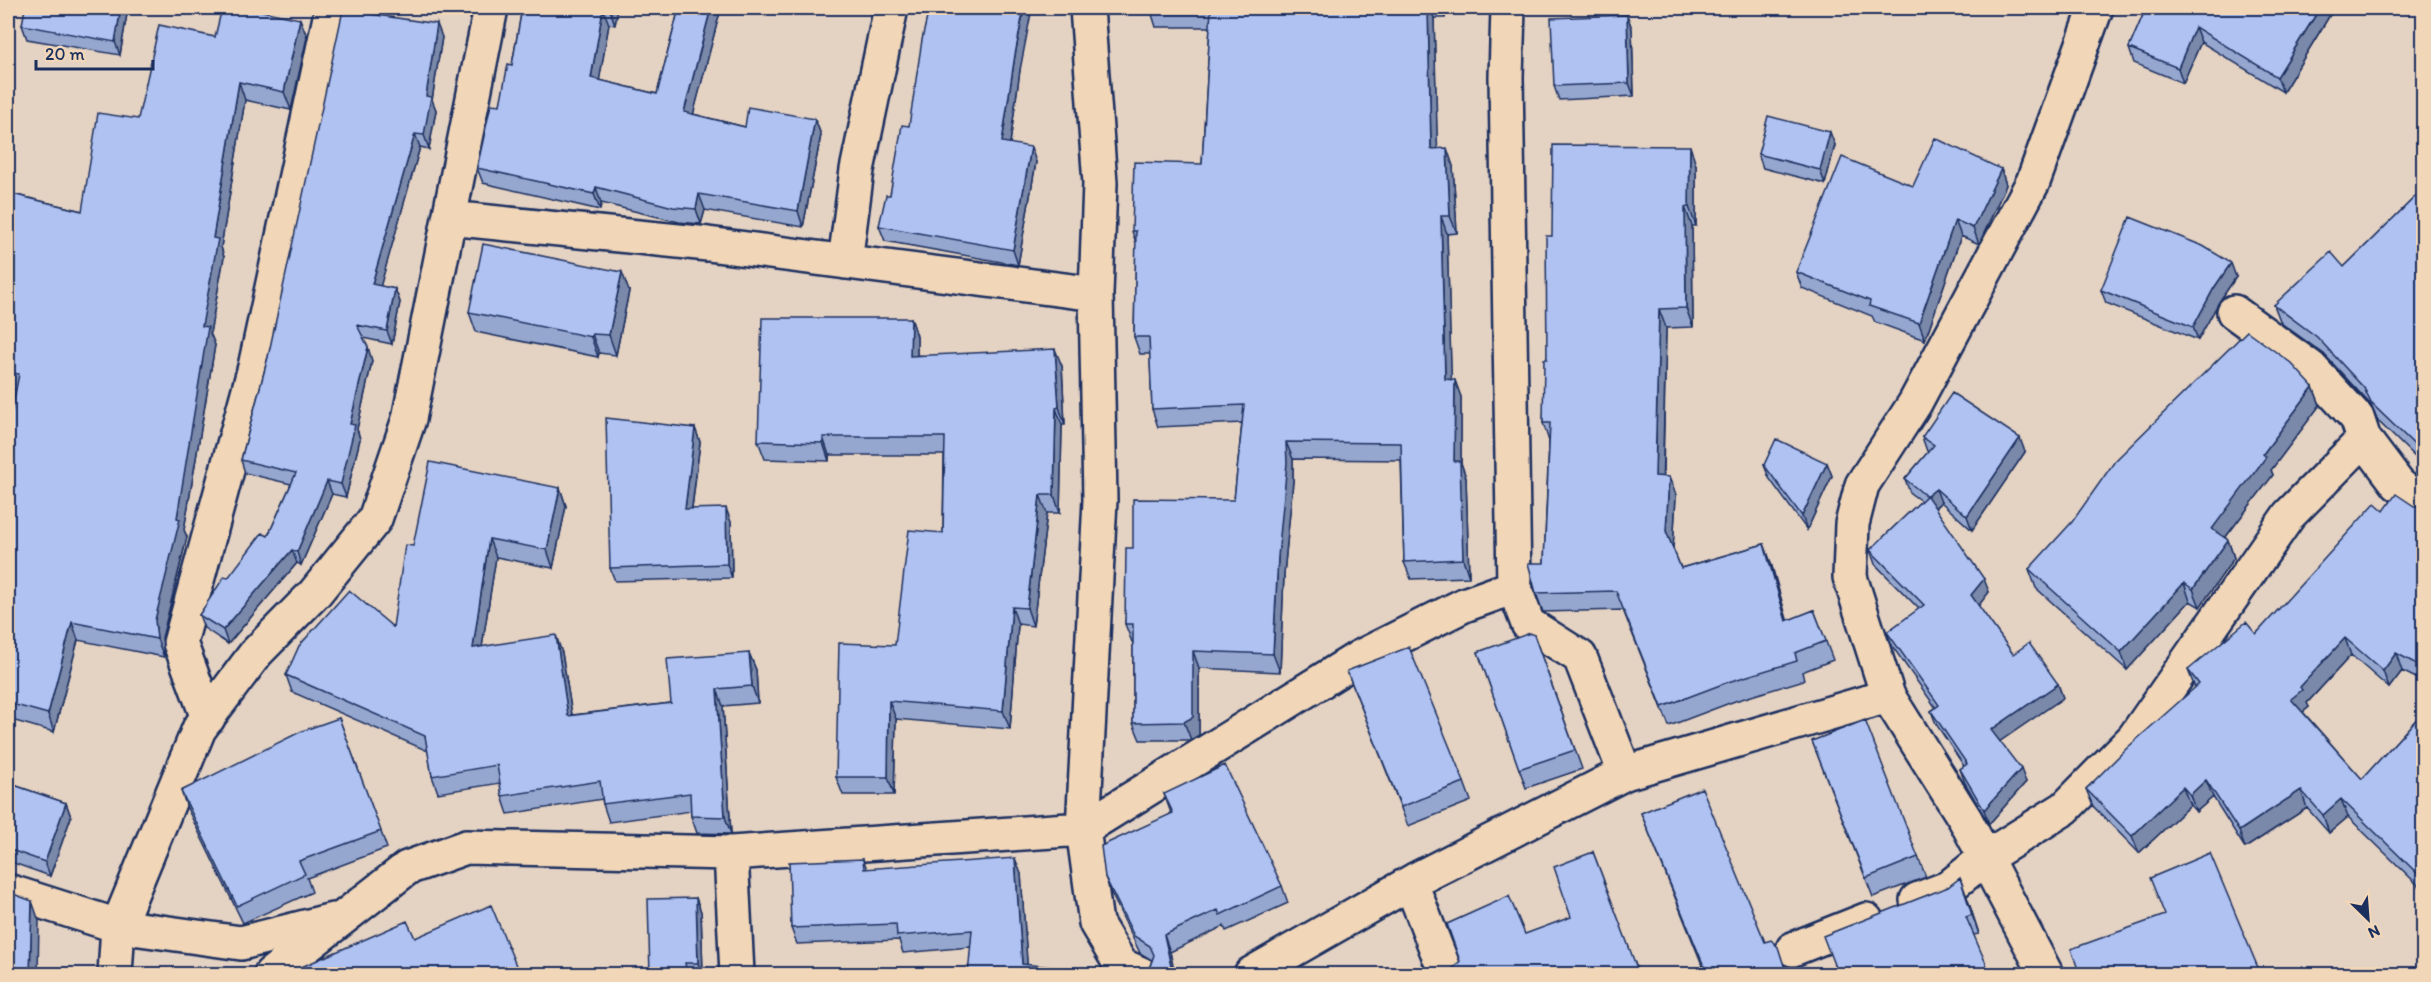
<svg xmlns="http://www.w3.org/2000/svg" width="2431" height="982" font-family="Itim,sans-serif">
<style>
.lines{fill:none;stroke-linecap:round;stroke-linejoin:round}
.street-casing{stroke:#1b2f5e;stroke-width:38}
.street{stroke:#f1d6b8;stroke-width:33}
.wall{fill:#96a7cf;stroke:#1b2f5e;stroke-width:1.5}
.shaded-wall{fill:#7a88a9;stroke:#1b2f5e;stroke-width:1.5}
.building{fill:#afc2f1;stroke:#1b2f5e;stroke-width:1.5}
</style>
<rect width="100%" height="100%" fill="#e4d2c3"/>
<filter id="ink" filterUnits="userSpaceOnUse"><feTurbulence type="fractalNoise" baseFrequency=".0167" numOctaves="2"/><feDisplacementMap in="SourceGraphic" scale="12" xChannelSelector="R" yChannelSelector="G"/><feConvolveMatrix kernelMatrix="1 2 1 2 8 2 1 2 1" color-interpolation-filters="sRGB"/></filter>
<g filter="url(#ink)">
<g class="lines">
<!-- street casing -->
<g class="street-casing">
<path id="street" d="M1087,8L1100,183L1096,294L1100,500L1083,829L1096,923L1121,965L1141,974
M1508,8L1506,77L1514,587L1528,624L1580,657L1625,773
M449,218L708,244L1096,294
M845,262L857,170L891,8
M2234,312L2310,367L2357,418L2364,439L2398,484L2424,505
M208,718L180,643L255,367L332,8
M731,853L737,974
M1415,880L1414,891L1446,974
M8,891L118,926L241,943L333,920
M1917,900L1948,888L1985,858L2065,808L2134,738L2289,515L2364,439
M1793,949L1866,920
M115,974L118,926L199,729L256,653L315,593L375,519L409,419L491,8
M271,974L407,868L466,847L731,853L1083,829L1360,657L1464,605L1514,587
M1251,974L1415,880L1625,773L1888,696
M2046,974L1965,819L1888,696L1850,577L1852,524L1862,485L1915,403L2033,182L2096,8"/>
</g>
<!-- street -->
<use href="#street" class="street"/>
</g>
<!-- wall -->
<path class="wall" d="M128,8L120,55L27,39L22,25Z
M518,8H618L615,25L609,24L599,80L657,94L679,8H721L693,114L745,127L815,119L821,135L803,227L705,210L701,224L679,222L601,203L600,210L483,183L477,168L500,105L512,65L522,9H519Z
M1150,8H1445V18H1434L1437,149L1453,166L1457,233L1447,234L1451,379L1461,397V463L1466,478L1469,577L1411,579L1404,562L1401,460L1293,459V481L1284,574L1280,672L1199,668V735L1191,740H1140L1133,723V642H1132L1125,624L1133,548L1234,500L1242,423L1158,427L1152,409L1150,354H1140L1134,337L1136,243L1132,231L1202,164L1210,27H1156Z
M2146,8H2332L2333,10L2283,92L2201,42L2183,83L2134,63L2129,48Z
M1627,15L1632,29L1634,96L1559,100L1554,86Z
M300,19L307,37L291,110L245,100L221,247L224,257L210,333L215,345L184,530L187,537L162,638L164,657L78,640L54,732L8,719V430L16,390L8,389V193L82,211L138,119L215,37Z
M442,37L432,100L436,110L429,149L420,147L380,286L395,289L400,302L392,344L363,338L372,361L357,429L360,439L346,497L332,494L301,565L297,563L228,644L204,628L199,615L228,578L268,536L291,484L245,473L241,460L268,357Z
M1020,70L1010,143L1036,162L1018,265L885,241L879,226L890,195L909,126Z
M1835,145L1825,184L1763,168L1758,154Z
M1696,165V226H1692L1693,327L1666,328L1663,476L1676,495L1673,549L1681,568L1764,544L1771,563L1787,621L1814,610L1833,660L1802,672L1804,680L1735,701L1669,726L1623,610L1543,612L1536,593L1544,563L1549,441L1543,423L1547,359L1552,236Z
M2001,169L2006,185L1979,244L1961,236L1925,340L1875,322L1872,316L1802,288L1796,272L1913,186Z
M2424,188V480L2417,463L2419,461L2378,421L2371,405L2324,354L2281,323L2274,305L2344,267Z
M2236,277L2219,302L2198,340L2106,303L2101,290Z
M629,291L616,355L599,353L598,357L476,332L469,312Z
M911,318L917,336V355L1062,366L1065,425H1062L1060,513H1047L1033,626L1018,624L1010,729L896,719L894,795H843L836,777L895,645L943,533L944,455H829V461L765,459L758,441Z
M2313,387L2320,405L2271,470L2273,475L2225,538L2228,540L2234,558L2200,607L2190,601L2127,670L2036,588L2029,569Z
M695,428L700,442L692,509L731,522L732,578L615,581L610,568Z
M1922,437L2025,452L1972,530L1941,502L1935,508L1989,592L1978,606L2013,654L2058,684L2063,698L1999,741L2026,782L1989,824L1965,783L1960,769L1964,766L1936,724L1931,711L1936,708L1892,646L1887,632L1919,609L1875,564L1870,550L1921,501L1910,493L1905,479L1928,452L1927,451Z
M1827,463L1832,476L1807,530L1769,478L1764,465Z
M560,488L566,506L553,568L496,557L482,647L562,653L572,715L671,703L749,653L756,670L758,703L723,706L731,834L697,833L691,816V811L609,822L603,804L602,799L508,814L502,796L500,783L438,793L432,776L428,751L292,692L286,675L393,627L413,546Z
M2424,505V682L2402,671L2389,688L2351,655L2307,703L2309,707L2303,712L2362,779L2424,711V891L2348,817L2329,833L2307,808L2245,848L2213,797L2196,812L2190,805L2139,853L2093,806L2086,789L2195,688L2188,670L2256,634L2384,511Z
M1534,635L1582,769L1526,788L1478,652Z
M1347,671L1464,782L1471,801L1408,826Z
M339,718L387,848L307,878L312,892L243,923L187,808L181,791Z
M1812,741L1918,857L1926,877L1873,897Z
M8,783L66,803L71,817L50,876L8,861Z
M1164,794L1282,886L1288,903L1226,931L1224,926L1170,952L1175,975H1151L1149,969L1152,960L1140,953L1111,893L1105,877L1171,813Z
M1641,813L1765,942L1705,972Z
M1593,852L1639,975H1447L1571,917Z
M863,859L867,869L1021,874L1027,965L1055,975L970,947L903,953L899,940L797,944L791,928Z
M1948,887L1967,897L1979,934L1974,935Z
M696,898L701,912L703,975H650Z"/>
<!-- shaded-wall -->
<path class="shaded-wall" d="M121,8H128L120,55L115,42Z
M610,8H618L615,25L610,10Z
M711,8H721L690,127L684,112Z
M1024,8H1032L1020,70L1008,157L1002,142L1015,55Z
M1428,8H1430L1434,18L1438,167L1431,149Z
M1441,8H1445V18Z
M2320,8H2332L2333,10L2283,92L2277,77Z
M603,9L609,24L597,94L591,78Z
M1627,15L1632,29L1634,96L1629,83Z
M300,19L307,37L291,110L284,92Z
M437,24L442,37L432,100L436,110L429,149L424,135L426,96Z
M2195,27L2201,42L2183,83L2178,68Z
M239,82L245,100L221,247L224,257L210,333L215,345L184,530L187,537L162,638L164,657L157,639L155,620L177,518L213,238Z
M815,119L821,135L803,227L798,211Z
M1830,132L1835,145L1825,184L1820,170Z
M415,134L420,147L377,298L372,284Z
M1690,146L1696,165V226L1689,207Z
M1031,147L1036,162L1018,265L1013,250Z
M1447,148L1453,166L1457,233L1450,216Z
M2001,169L2006,185L1979,244L1973,228Z
M596,187L601,203L600,210L594,194Z
M699,194L705,210L701,224L696,209Z
M1685,207L1692,226L1693,327L1686,308Z
M1441,216L1447,234L1452,397L1445,379Z
M1955,220L1961,236L1925,340L1919,323Z
M2231,263L2236,277L2219,302L2198,340L2193,327L2214,288Z
M622,272L629,291L616,355L609,335Z
M395,289L400,302L392,344L387,331Z
M1659,309L1666,328L1662,495L1655,476Z
M911,318L917,336V374L910,356Z
M592,334L599,353L598,357L591,337Z
M368,347L372,361L357,429L360,439L346,497L341,484L350,424Z
M1055,349L1062,366L1065,425L1059,407Z
M1455,380L1461,397V463L1466,478L1469,577L1463,559L1454,461Z
M2313,387L2320,405L2271,470L2273,475L2218,547L2212,529L2263,454Z
M1056,408L1062,425L1060,513L1054,495Z
M695,428L700,442L690,523L685,509Z
M823,437L829,455V461L823,443Z
M2020,438L2025,452L1972,530L1967,516Z
M1286,442L1293,459V481L1284,574L1280,672L1273,654L1278,557Z
M1827,463L1832,476L1807,530L1802,516Z
M1669,477L1676,495L1673,549L1666,531Z
M327,481L332,494L301,565L297,552Z
M560,488L566,506L553,568L547,550Z
M1936,489L1941,502L1932,510L1927,496Z
M1040,495L1047,513L1033,626L1027,608Z
M726,508L731,522L732,578L727,564Z
M489,539L496,557L479,666L473,648Z
M2228,540L2234,558L2200,607L2193,589Z
M1764,544L1771,563L1793,640L1786,621Z
M292,550L297,563L228,644L223,630Z
M1984,579L1989,592L1976,609L1971,595Z
M2184,583L2190,601L2127,670L2121,652Z
M1012,607L1018,624L1010,729L1003,711Z
M72,622L78,640L54,732L48,714Z
M556,635L562,653L575,733L568,716Z
M2345,638L2351,655L2307,703L2309,707L2297,717L2291,699L2300,687Z
M1193,651L1199,668V735L1191,740L1184,722Z
M749,653L756,670L758,703L752,686Z
M2396,653L2402,671L2389,688L2383,671Z
M2058,684L2063,698L1996,744L1991,730Z
M717,689L723,706L731,834L725,817Z
M889,701L896,719L894,795L888,777Z
M2021,769L2026,782L1989,824L1984,810Z
M2206,780L2213,797L2196,812L2190,795Z
M2183,787L2190,805L2139,853L2132,836Z
M2301,790L2307,808L2245,848L2239,831Z
M2341,799L2348,817L2329,833L2323,815Z
M66,803L71,817L50,876L45,862Z
M1015,858L1021,874L1028,975L1022,964Z
M1960,878L1967,897L1979,934L1972,915Z
M696,898L701,912L703,975L698,963Z
M32,901L39,921L38,975H30Z
M1164,935L1170,952L1175,975H1173Z"/>
<!-- building -->
<path class="building" d="M25,8H121L115,42L22,25Z
M222,8H248L300,19L284,92L239,82L213,238L218,239L202,326L208,327L177,518L180,519L155,620L157,639L72,622L48,714L8,703V430L19,374L8,372V193L82,211L98,113L138,119L159,25L215,37Z
M522,8H610V10L603,9L591,78L657,94L679,8H711L684,112L745,127L748,107L815,119L798,211L699,194L696,209L673,207L596,187L594,194L477,168L491,104L500,105L508,64L512,65Z
M929,8H1024L1015,55L1002,142L1031,147L1013,250L879,226L886,195H890L902,125L909,126L922,40Z
M1150,8H1428L1431,149L1447,148L1450,216H1441L1445,379L1455,380L1454,461H1460L1463,559L1404,562L1401,443L1286,442L1287,463L1278,557L1273,654L1193,651V717L1184,722L1133,723V624H1125L1126,548H1133V499L1234,500L1244,405L1152,409L1149,337H1134L1136,231H1132L1134,162L1202,164L1211,9L1150,10Z
M2146,8H2320L2277,77L2195,27L2178,68L2129,48Z
M343,10L437,24L426,96L431,97L424,135L415,134L372,284L395,289L387,331L357,325L368,347L350,424L355,425L341,484L327,481L297,552L292,550L223,630L199,615L224,577L228,578L262,533L268,536L296,473L241,460L268,357Z
M1627,15L1629,83L1554,86L1551,18Z
M1768,116L1830,132L1820,170L1758,154Z
M1935,138L2001,169L1973,228L1955,220L1919,323L1869,306L1870,301L1796,272L1842,157L1913,186Z
M1553,145L1690,146L1689,207H1685L1686,308L1659,309L1655,476L1669,477L1666,531L1681,568L1764,544L1786,621L1814,610L1826,641L1795,653L1797,661L1728,682L1662,707L1616,591L1536,593L1528,563H1544L1550,423H1543L1544,359H1547L1546,236H1552Z
M2424,188V454L2371,403L2364,388L2317,337L2274,305L2331,252L2344,267Z
M2130,217L2203,246L2231,263L2214,288L2193,327L2101,290Z
M483,244L622,272L609,335L592,334L591,337L469,312Z
M762,318H911L910,356L1055,349L1059,407L1056,408L1054,495H1040L1027,608L1012,607L1003,711L889,701L888,777H836L839,643L895,645L909,530L943,533L945,437H823V443L758,441Z
M2247,331L2291,363L2313,387L2263,454L2266,457L2212,529L2228,540L2193,589L2184,583L2121,652L2029,569L2072,522L2115,461Z
M1952,393L2020,438L1967,516L1936,489L1927,496L1984,579L1971,595L2013,654L2029,643L2058,684L1991,730L2021,769L1984,810L1960,769L1967,764L1931,711L1939,705L1887,632L1924,605L1870,550L1926,496L1905,479L1934,445L1922,437Z
M606,418L695,428L685,509L726,508L727,564L610,568Z
M1776,439L1827,463L1802,516L1764,465Z
M2424,455V469L2417,463Z
M430,462L560,488L547,550L489,539L473,648L556,635L568,716L671,703L667,659L749,653L752,686L717,689L725,817L691,816L690,793L603,804L600,781L502,796L497,765L432,776L425,736L286,675L299,646L349,590L393,627L405,545L413,546Z
M2396,494L2414,506L2424,505V668L2396,653L2383,671L2345,638L2300,687L2302,690L2291,699L2362,779L2424,711V880L2341,799L2323,815L2301,790L2239,831L2206,780L2190,795L2183,787L2132,836L2086,789L2127,748L2199,684L2188,670L2246,622L2256,634L2375,503L2384,511Z
M1530,633L1534,635L1575,750L1519,769L1478,652Z
M1409,647L1464,782L1401,807L1347,671Z
M339,718L381,831L299,861L305,874L237,906L181,791L302,731Z
M1865,720L1918,857L1866,878L1812,741Z
M1225,765L1282,886L1220,915L1218,910L1164,935L1173,975H1152L1149,969L1154,955L1150,946L1134,936L1105,877L1101,846L1173,813L1164,794Z
M8,783L66,803L45,862L8,849Z
M1702,788L1765,942L1771,940L1778,947L1787,975H1696L1706,971L1641,813Z
M1593,852L1638,971L1628,975H1447L1460,961L1447,924L1509,896L1525,934L1571,917L1554,867Z
M2210,853L2261,975H2080L2071,949L2165,915L2150,878Z
M1015,858L1022,964L1052,967L1051,975H968L972,930L897,936L896,924L791,928L789,862L863,859L864,869Z
M1960,878L1972,915L1966,917L1991,975H1838L1823,936L1948,887Z
M8,892L32,901L30,975H8Z
M696,898L698,963H685L687,975H650L648,899Z
M491,905L520,975H283L407,921L415,938Z"/>
</g>
<!-- margin -->
<rect width="2431" height="982" fill="none" stroke="#f1d6b8" stroke-width="30"/>
<rect x="15" y="15" width="2401" height="952" fill="none" stroke="#1b2f5e" stroke-width="2" filter="url(#ink)"/>
<!-- north arrow -->
<g transform="translate(2368 919) rotate(155)" stroke="#f1d6b8" stroke-width="4.5" paint-order="stroke">
<path d="M0-4.5L10 22L0 15L-10 22Z" fill="#1b2f5e"/>
<text y="-9" font-size="16" font-weight="bold" text-anchor="middle" fill="#1b2f5e">N</text>
</g>
<!-- scale -->
<path d="M36 60v9h117v-9" fill="none" stroke="#1b2f5e" stroke-width="3"/>
<text x="45" y="60" font-size="18" fill="#1b2f5e" stroke="#f1d6b8" stroke-width="4.5" paint-order="stroke">20 m</text>
</svg>
